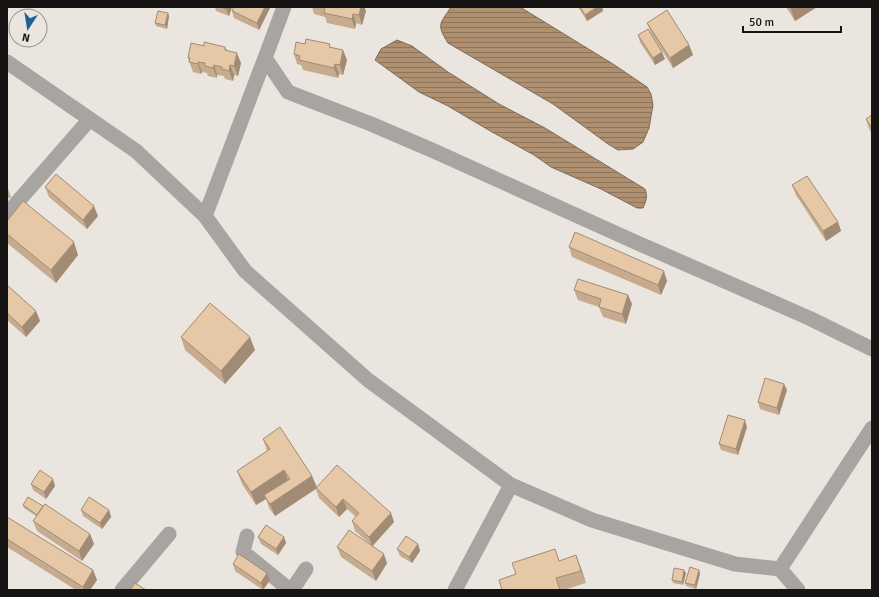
<svg xmlns="http://www.w3.org/2000/svg" width="879" height="597" font-family="Signika,sans-serif">
	<style>
		.water { fill: url(#water-rules); stroke: #816b55 }
		.lines { fill: none; stroke-linecap: round; stroke-linejoin: round }
		.minor { stroke: #a7a4a2; stroke-width: 15 }
		.wall { fill: #c6ab8f }
		.shaded-wall { fill: #a18b74 }
		.building { fill: #e6c7a6; stroke: #a18b74 }
	</style>
	<defs>
		<pattern id="water-rules" width="6" height="5" patternUnits="userSpaceOnUse"><rect width="6" height="5" fill="#ae9071"/><path d="M0 2.5h6" fill="none" stroke="#8d745c"/></pattern>
	</defs>
	<rect width="100%" height="100%" fill="#ebe5df"/>
	<path class="water" d="M451,7H520L613,64L647,87L651,94L653,105L649,128L643,142L633,149L618,150L608,144L553,104L448,43C436,24 440,24 451,7Z
		M397,40L412,46L448,72L499,104L545,128L645,189C648,197 646,201 643,208H637L601,189L551,167L534,155L492,132L448,106L419,92L375,60L381,49Z"/>
	<g class="lines">
		<path class="minor" d="M265,58L284,7
			M7,62L136,151L205,216L245,271L368,380L511,485L592,520L735,564L780,569L872,428
			M7,214L90,119
			M205,216L265,58L288,92L371,124L434,151L633,241L809,318L872,349
			M247,536L243,552L290,590
			M780,569L798,590
			M122,590L169,534
			M292,590L306,569
			M455,590L511,485"/>
	</g>
	<path class="wall" d="M215,7H232L229,16L216,11Z
		M234,7H269L270,8L259,30L234,18L232,11Z
		M312,7H364L366,11L362,25L356,23L355,29L327,23L325,17L314,14Z
		M578,7H602L603,11L587,21Z
		M786,7H817L795,21Z
		M168,13L169,16L167,29L156,26L155,23Z
		M647,23L689,45L693,55L673,68L651,33Z
		M638,35L665,59L655,65L640,42Z
		M305,44L331,47L347,60L343,75L339,74L338,78L303,70L301,65L297,64L294,54Z
		M204,46L225,47L227,50L241,63L238,76L234,75L233,81L225,79L224,76L217,75V78L208,76L207,73L202,72L201,74L193,72L188,58Z
		M872,115V133L869,129L866,119Z
		M792,185L838,222L841,231L826,241L796,195Z
		M7,186L11,197L7,199Z
		M45,187L98,216L87,229L49,197Z
		M7,221L78,255L56,283L7,243Z
		M569,247L667,281L661,295L572,257Z
		M7,285L36,311L40,321L26,337L7,320Z
		M574,290L628,295L632,304L626,324L603,317L599,307L578,300Z
		M181,337L255,350L225,384L185,350Z
		M784,384L787,390L779,415L760,409L758,402Z
		M747,427L738,455L721,450L719,444Z
		M263,439L312,476L317,487L394,522L373,546L387,563L376,581L341,557L337,547L370,544L355,531L352,521L356,517L347,509L339,517L319,498L316,489L275,516L269,508L266,499L256,505L242,484L237,471L267,451Z
		M31,484L55,486L46,499L33,490Z
		M23,505L90,534L94,544L82,561L37,531L33,521L36,516L24,508Z
		M81,510H109L111,517L102,529L83,516Z
		M7,517L93,570L97,580L90,590H76L7,547Z
		M258,537H284L286,543L278,555L261,544Z
		M418,544L420,551L412,563L400,556L397,549Z
		M559,561L581,568L586,583L564,590H502Z
		M233,564L267,573L270,580L263,590L235,571Z
		M699,570L700,574L696,589L686,586L685,583Z
		M686,573L683,585L673,583L672,580Z"/>
	<path class="shaded-wall" d="M227,7H232L229,16L226,9Z
		M265,7H269L270,8L259,30L257,23Z
		M361,7H364L366,11L362,25L359,15Z
		M597,7H602L603,11L587,21L585,15Z
		M790,7H817L795,21Z
		M168,13L169,16L167,29L165,25Z
		M353,14L356,23L355,29L352,19Z
		M689,45L693,55L673,68L670,58Z
		M343,50L347,60L343,75L340,65Z
		M662,52L665,59L655,65L653,58Z
		M237,53L241,63L238,76L234,66Z
		M198,62L202,72L201,74L198,64Z
		M335,64L339,74L338,78L334,68Z
		M214,65L217,75V78L213,68Z
		M230,65L234,75L233,81L229,71Z
		M94,206L98,216L87,229L83,220Z
		M838,222L841,231L826,241L823,231Z
		M74,242L78,255L56,283L51,270Z
		M664,271L667,281L661,295L658,285Z
		M628,295L632,304L626,324L622,314Z
		M36,311L40,321L26,337L22,327Z
		M250,337L255,350L225,384L221,371Z
		M784,384L787,390L779,415L777,408Z
		M745,420L747,427L738,455L736,449Z
		M284,470L289,483L264,495L266,499L256,505L251,492Z
		M312,476L317,488L275,516L270,504Z
		M53,479L55,486L46,499L44,492Z
		M343,499L347,509L339,517L336,507Z
		M109,510L111,517L102,529L100,523Z
		M391,513L394,522L372,546L369,537Z
		M90,534L94,544L82,561L79,551Z
		M284,537L286,543L278,555L276,549Z
		M418,544L420,551L412,563L409,557Z
		M384,554L387,563L376,581L372,571Z
		M576,555L581,568L586,583L581,571Z
		M93,570L97,580L90,590H84L83,587Z
		M684,570L686,573L683,585L682,582Z
		M699,570L700,574L696,589L695,585Z
		M267,573L270,580L263,590L261,583Z"/>
	<path class="building" d="M221,7H227L226,9Z
		M234,7H265L257,23L232,11Z
		M323,7H361L359,15L353,14L352,19L324,13L325,7Z
		M580,7H597L585,15Z
		M667,10L689,45L670,58L647,23Z
		M158,11L168,13L165,25L155,23Z
		M648,29L662,52L653,58L638,35Z
		M306,39L330,44L329,47L343,50L340,65L335,64L334,68L299,60L300,56L294,54L296,42L305,44Z
		M204,42L225,47V50L237,53L234,66L230,65L229,71L222,69V67L214,65L213,68L205,66V63L198,62V64L189,62L190,58H188L191,43L204,46Z
		M872,115V128L866,119Z
		M56,174L94,206L83,220L45,187Z
		M807,176L838,222L823,231L792,185Z
		M23,201L74,242L51,270L7,234V221Z
		M575,232L664,271L658,285L569,247Z
		M578,279L628,295L622,314L599,307L601,299L574,290Z
		M7,285L36,311L22,327L7,313Z
		M210,303L250,337L221,371L181,337Z
		M765,378L784,384L777,408L758,402Z
		M728,415L745,420L736,449L719,444Z
		M280,427L312,476L270,504L264,495L290,479L284,470L251,492L237,471L270,449L263,439Z
		M337,465L391,513L369,537L352,521L359,513L343,499L336,507L316,488Z
		M40,470L53,479L44,492L31,484Z
		M28,497L43,506L37,515L23,505Z
		M89,497L109,510L100,523L81,510Z
		M45,504L90,534L79,551L33,521Z
		M7,517L93,570L83,587L7,539Z
		M266,525L284,537L276,549L258,537Z
		M349,530L384,554L372,571L337,547Z
		M406,536L418,544L409,557L397,549Z
		M555,549L559,561L576,555L581,571L556,578L560,590H502L499,580L516,574L512,563Z
		M239,554L267,573L261,583L233,564Z
		M690,567L699,570L695,585L685,583Z
		M674,568L684,570L682,582L672,580Z
		M135,583L146,590H130Z"/>
	<rect width="879" height="597" fill="none" stroke="#171513" stroke-width="16"/>
	<g transform="translate(28 28) rotate(192)"><circle r="19" fill="#ebe5df" stroke="#96928d"/>
	<path d="M0-3L7 15L0 10L-7 15Z" fill="#1f6196"/>
	<text y="-6" font-size="11" font-weight="bold" text-anchor="middle" fill="#171513">N</text>
	</g>
	<path d="M743 26v6h98v-6" fill="none" stroke="#171513" stroke-width="2"/>
	<text x="749" y="26" font-size="12" fill="#171513" stroke="#ebe5df" stroke-width="3" paint-order="stroke">50 m</text>
</svg>
